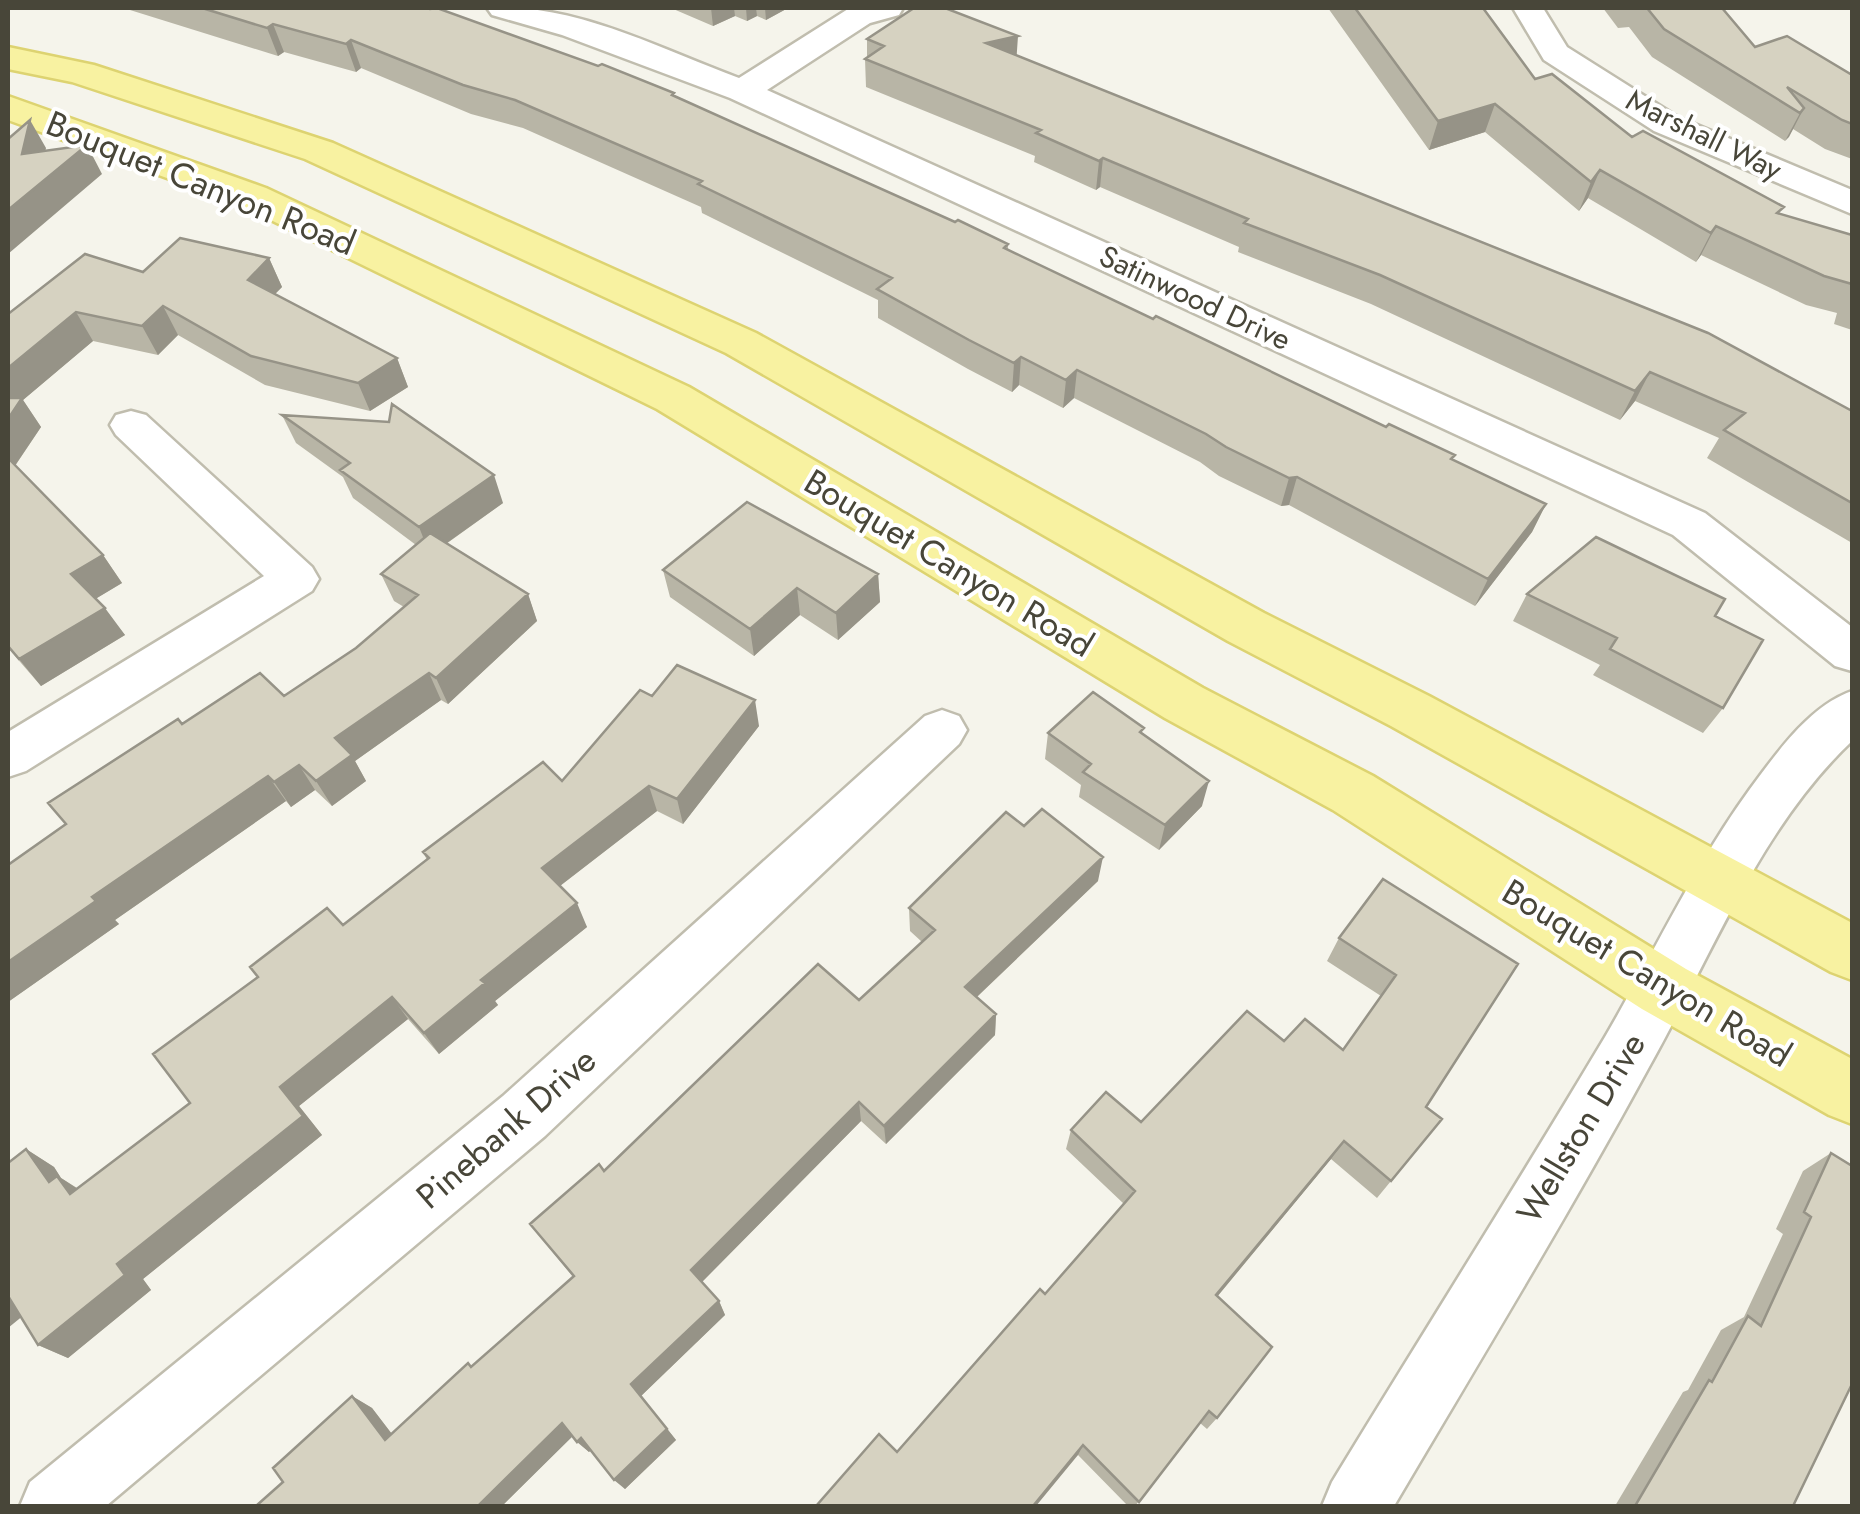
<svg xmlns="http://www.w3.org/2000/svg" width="1860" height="1514" font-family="Jost,sans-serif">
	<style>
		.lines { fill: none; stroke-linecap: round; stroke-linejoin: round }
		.street-casing { stroke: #c0bdae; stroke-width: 5 }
		.primary-casing { stroke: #ddd371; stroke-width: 5 }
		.street { fill: #fff; fill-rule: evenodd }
		.primary { fill: #f8f2a1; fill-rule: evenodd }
		.wall { fill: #b8b5a6 }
		.shaded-wall { fill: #969387 }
		.building { fill: #d6d2c1; stroke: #969387; stroke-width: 2.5 }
		.labels { text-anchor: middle; stroke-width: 8; stroke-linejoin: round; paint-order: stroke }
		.far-street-label { font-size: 30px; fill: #484639; stroke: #fff }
		.street-label { font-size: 35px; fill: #484639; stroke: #fff }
	</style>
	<rect width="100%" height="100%" fill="#f5f4eb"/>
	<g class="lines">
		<g class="street-casing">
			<path id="street" d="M487,8C573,2 660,49 739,78L848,9L903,8L899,15L870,23L767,90L1705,513L1852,627V671L1835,666L1673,535L730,98L562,35L492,15Z
				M1513,8H1543L1567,47L1678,117L1852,190V214L1654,131L1544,60Z
				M131,411L146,415L312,567L319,579L312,591L26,771L8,777V732L264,576L116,435L110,425L116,415Z
				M1852,691V741C1759,829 1711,957 1649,1067C1568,1216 1480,1360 1394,1506H1322L1332,1482C1423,1333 1516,1186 1605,1037C1653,955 1694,866 1750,789C1776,754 1809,706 1852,691Z
				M942,710L959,716L967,730L959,744L545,1136L106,1506H20L30,1482L503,1096L925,716Z"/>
		</g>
		<g class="primary-casing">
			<path id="primary" d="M8,47L94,65L333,143L756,333L1264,613L1429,696L1852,923V980L1831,972L1391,726L1228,641L726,353L305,159L72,82L8,69Z
				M8,96L266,188L689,387L1203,688L1373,776L1686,969L1852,1059V1124L1829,1115L1642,1009L1333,810L1165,718L657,409L238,204L8,120Z"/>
		</g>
		<use href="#street" class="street"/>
		<use href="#primary" class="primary"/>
	</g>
	<path class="wall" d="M129,8H425L675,96L955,222L1008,244V250L1546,504L1532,532L1475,606L1289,505L1281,506L1219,476L1200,462L1074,398L1063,408L1019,385L1012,392L968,369L878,318V300L702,213L701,207L523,128L471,114L361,68L356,72L284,52L278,56L130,10Z
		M671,8H788L766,20L757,16L747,21L735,16L713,26Z
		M1328,8H1483L1535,79L1632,137L1780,214L1852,235V330L1834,324L1837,313L1806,305L1701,255L1696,262L1588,198L1579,211L1485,132L1429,150Z
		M1603,8H1722L1755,47L1852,75V159L1825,149L1793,129L1785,141L1652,57L1629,27L1618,28Z
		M867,39L1017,55L1852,411V543L1707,458L1719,438L1635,401L1620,420L1371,304L1238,252L1239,247L1100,187L1096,190L1034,162L1035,156L866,87L865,59L867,57Z
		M269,258L282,287L275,294L397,358L408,387L370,411L265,385L178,335L158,355L93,341L23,400L41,427L15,466L103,555L122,583L95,599L125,635L41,686L8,648V314L143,272Z
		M282,415L503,503L446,544L528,594L537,621L448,704L441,700L355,761L366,781L332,806L315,790L291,807L286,801L115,920L119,924L8,1002V865L66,824L182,724L284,696L356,648L404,607L394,601L381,574L416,545L353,498L343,477L296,443Z
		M663,570L878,574L880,602L838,640L800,615L754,656L670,597Z
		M1527,594L1715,616L1723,708L1703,733L1593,675L1600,665L1513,621Z
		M652,696L759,726L683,824L657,811L560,886L587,927L495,1001L498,1005L439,1054L408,1019L299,1106L322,1135L143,1279L151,1290L68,1358L38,1345L26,1149L54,1167L61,1178L77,1188L190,1103L343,925L427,860L423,852L562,781Z
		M1048,733H1143L1202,806L1159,850L1079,797L1081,785L1045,759Z
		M1383,879L1426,1107L1442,1119L1377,1198L1331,1159L1217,1297V1418L1207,1429L1200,1423L1135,1506H1128L1078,1455L817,1506L897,1452L1045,1294L1124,1204L1066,1149L1071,1130L1141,1122L1284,1041L1343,1050L1381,996L1327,961L1339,938Z
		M1098,881L977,997L996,1014L995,1035L886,1144L861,1121L702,1282L719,1301L725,1315L641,1396L676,1440L625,1489L591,1450L589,1452L572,1436L502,1506H256L283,1482L352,1396L372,1408L392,1434L468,1363L472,1367L573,1277L530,1224L604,1171L859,1000L922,942L910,931L909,908Z
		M1831,1153L1793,1506H1615L1683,1392L1688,1390L1721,1330L1744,1317L1783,1234L1776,1229L1803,1171Z"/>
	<path class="shaded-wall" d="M711,8H734L735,16L713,26Z
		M746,8H756L757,16L747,21Z
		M765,8H788L766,20Z
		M273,24L284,52L278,56L267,28Z
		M1018,36L1016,65L986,43Z
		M351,40L361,68L356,72L346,44Z
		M1495,104L1485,132L1429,150L1438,121Z
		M1804,108L1789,137L1785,141L1800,113Z
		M30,120L46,148L38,183L22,154Z
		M87,145L102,174L8,254V210Z
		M1103,158L1100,187L1096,190L1099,161Z
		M1600,170L1588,198L1579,211L1591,182Z
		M1716,226L1701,255L1696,262L1711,233Z
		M269,258L282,287L261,308L248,280Z
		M163,306L178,335L158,355L142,326Z
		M76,312L93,341L23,400L41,427L12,470L8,464V368Z
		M1021,357L1019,385L1012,392L1014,363Z
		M397,358L408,387L370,411L358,383Z
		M1077,370L1074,398L1063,408L1066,380Z
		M1650,372L1635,401L1620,420L1635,391Z
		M494,475L503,503L430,555L419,527Z
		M1297,477L1289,505L1281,506L1289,478Z
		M1546,504L1532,532L1475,606L1488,579Z
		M103,555L122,583L92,601L71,574Z
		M878,574L880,602L838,640L836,613Z
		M797,588L800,615L754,656L750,629Z
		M528,594L537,621L448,704L436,678Z
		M105,608L125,635L41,686L19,659Z
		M429,673L441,700L355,761L366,781L332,806L316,781L335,738Z
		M755,700L759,726L683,824L677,799Z
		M299,765L315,790L291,807L274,782Z
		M268,776L286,801L115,920L119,924L8,1002V962L92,897Z
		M1209,781L1202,806L1159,850L1165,825Z
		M649,786L657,811L552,892L542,868Z
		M1103,857L1098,881L964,1009L965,987Z
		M577,903L587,927L495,1001L498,1005L439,1054L424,1033L481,980Z
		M392,997L408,1019L299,1106L322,1135L143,1279L151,1290L68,1358L38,1345L117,1264L280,1087Z
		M996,1014L995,1035L886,1144L884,1126Z
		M859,1102L861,1121L699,1285L691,1270Z
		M1344,1141L1331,1159L1206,1310L1216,1295Z
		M26,1149L54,1167L61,1178L84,1193L96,1211L49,1182Z
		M8,1293L35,1306L8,1328Z
		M719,1301L725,1315L641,1396L676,1440L625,1489L614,1480L631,1384Z
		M352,1396L372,1408L404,1450L385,1440Z
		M562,1423L575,1434L502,1506H478Z
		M581,1438L593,1448L589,1452L577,1442Z
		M1083,1445L1078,1455L1036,1506H1033Z"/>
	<path class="building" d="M202,8H425L430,9L437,8L598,66L602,64L674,93L672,95L955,222L958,220L1008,244L1004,248L1153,319L1156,316L1386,427L1389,424L1455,455L1451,459L1546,504L1488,579L1297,477L1289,478L1226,447L1206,434L1077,370L1066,380L1021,357L1014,363L969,340L877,289L892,278L698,184L702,181L515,100L463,85L351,40L346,44L273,24L267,28Z
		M914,8H945L1018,36L986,43L1708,333L1852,411V503L1724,430L1745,413L1650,372L1635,391L1380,275L1244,223L1248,219L1103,158L1099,161L1036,133L1041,130L865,59L884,46L867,39Z
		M1355,8H1483L1535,79L1552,74L1632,137L1643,131L1784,207L1777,213L1852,235V284L1824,276L1716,226L1711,233L1600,170L1591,182L1495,104L1438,121Z
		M1647,8H1722L1755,47L1787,36L1852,75V124L1842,120L1787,87L1804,108L1800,113L1664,29Z
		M30,120L22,154L87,145L8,210V139Z
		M180,238L269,258L248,280L397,358L358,383L251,356L163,306L142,326L76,312L8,368V314L85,254L143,272Z
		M8,398H22L8,419Z
		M392,404L494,475L419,527L340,470L350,463L282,415L389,422Z
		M8,458L103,555L71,574L105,608L19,659L8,646Z
		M747,502L878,574L836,613L797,588L750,629L663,570Z
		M430,533L528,594L436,678L429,673L335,738L352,755L316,781L299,765L274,782L268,776L92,897L96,901L8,962V865L66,824L48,803L178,719L182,724L260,673L284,696L356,648L418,595L381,574Z
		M1596,537L1725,599L1715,616L1763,640L1723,708L1610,649L1617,638L1527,594Z
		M677,665L755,700L677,799L649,786L542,868L577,903L481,980L485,983L424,1033L392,997L280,1087L303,1116L117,1264L125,1275L38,1345L8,1296V1163L26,1149L49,1182L57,1176L70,1194L190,1103L153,1054L258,977L250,967L327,908L343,925L429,858L423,852L543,762L562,781L640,690L652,696Z
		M1093,692L1144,728L1140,732L1209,781L1165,825L1083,772L1091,764L1048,733Z
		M1042,809L1103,857L965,987L996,1014L884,1126L859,1102L691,1270L719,1301L631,1384L667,1429L614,1480L581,1438L577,1442L562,1423L478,1506H256L283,1482L273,1468L352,1396L385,1440L468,1363L471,1367L574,1276L530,1224L599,1164L604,1171L818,964L859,1000L935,930L909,908L1006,812L1024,826Z
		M1383,879L1518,964L1426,1107L1442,1119L1391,1181L1344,1141L1216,1295L1272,1347L1217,1418L1209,1411L1139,1502L1083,1445L1033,1506H818L817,1505L879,1434L897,1452L1040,1289L1045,1294L1135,1191L1071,1130L1106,1092L1141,1122L1247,1011L1284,1041L1305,1019L1343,1050L1396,975L1339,938Z
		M1831,1153L1852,1166V1384L1793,1506H1635L1709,1380L1712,1382L1748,1316L1761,1326L1811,1217L1804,1212Z"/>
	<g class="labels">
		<g class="far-street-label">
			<text transform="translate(1704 135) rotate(26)" y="10">Marshall Way</text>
			<text transform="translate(1195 298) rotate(25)" y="10">Satinwood Drive</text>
		</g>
		<g class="street-label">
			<text transform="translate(201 183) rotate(22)" y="12">Bouquet Canyon Road</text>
			<text transform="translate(949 563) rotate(31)" y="12">Bouquet Canyon Road</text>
			<text transform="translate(1647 973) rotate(31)" y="12">Bouquet Canyon Road</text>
			<text transform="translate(506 1128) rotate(-41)" y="12">Pinebank Drive</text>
			<text transform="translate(1581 1128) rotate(-59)" y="12">Wellston Drive</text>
		</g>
	</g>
	<rect width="1860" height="1514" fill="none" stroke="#484639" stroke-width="20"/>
</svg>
